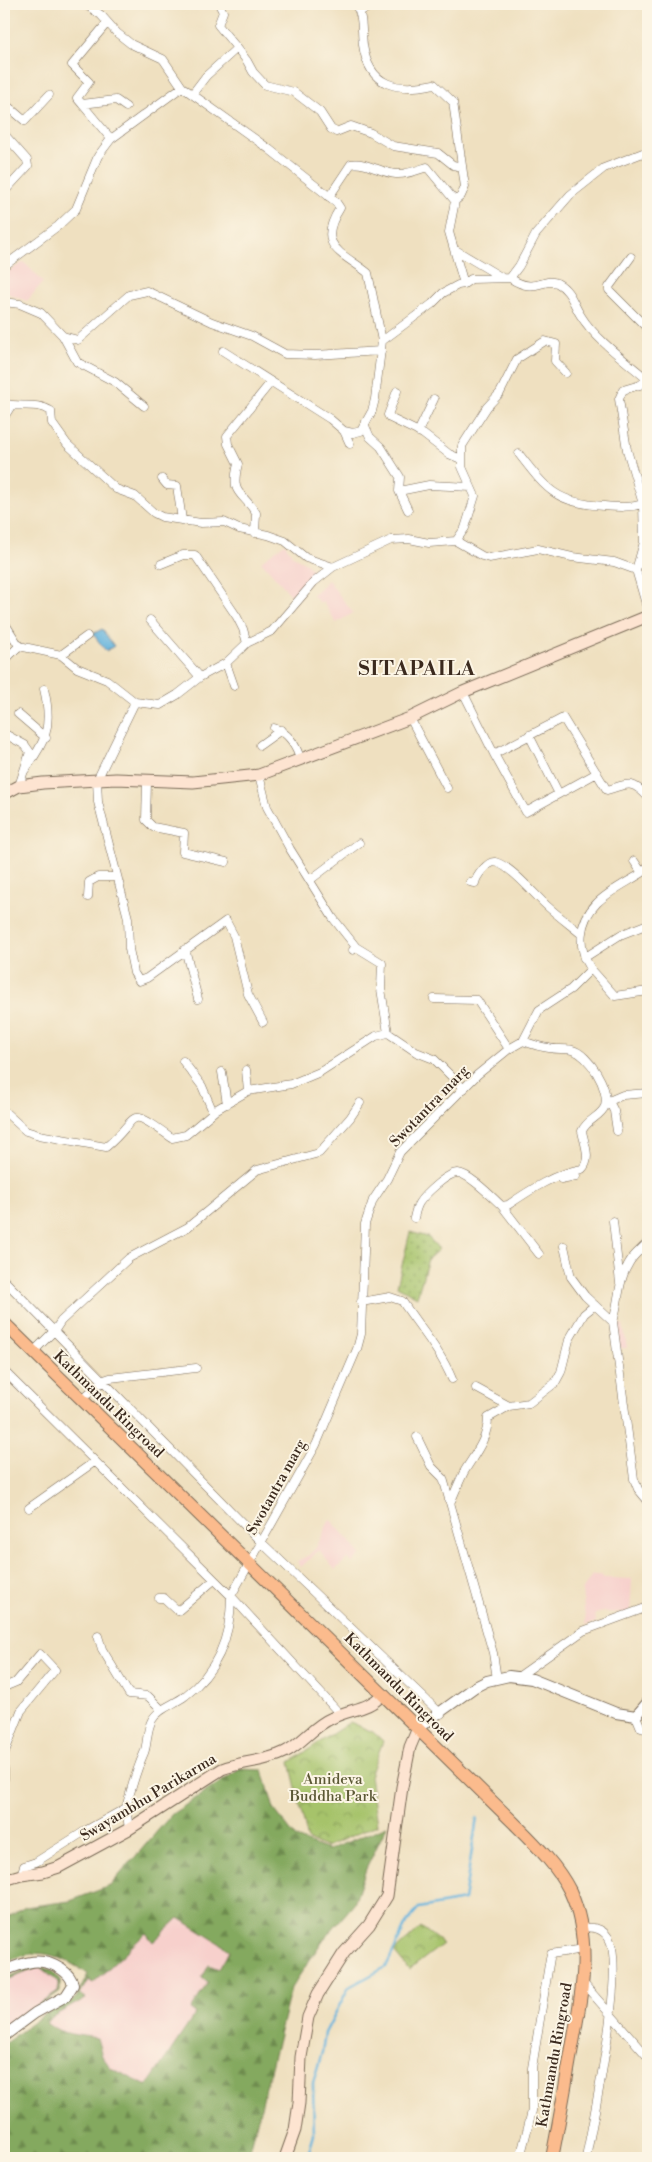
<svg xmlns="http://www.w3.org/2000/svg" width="652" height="2162" font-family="'Libre Bodoni',serif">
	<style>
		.built { fill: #f7d0cc }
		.grass { fill: url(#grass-dots); stroke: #707644 }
		.forest { fill: url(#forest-firs); stroke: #606a3e; fill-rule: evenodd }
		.park { fill: url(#park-crowns); stroke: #707644 }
		.water { fill: #62b2dd; stroke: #4e6e7e }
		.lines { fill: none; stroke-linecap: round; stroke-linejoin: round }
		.stream { stroke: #62b2dd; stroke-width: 2.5 }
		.minor-casing { stroke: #7a6a57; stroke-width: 9 }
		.tertiary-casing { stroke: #7a6a57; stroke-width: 12 }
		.secondary-casing { stroke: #7a6a57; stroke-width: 13 }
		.trunk-casing { stroke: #7a6a57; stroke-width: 14 }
		.minor { stroke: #fff; stroke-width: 8 }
		.tertiary { stroke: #fff; stroke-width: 10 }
		.secondary { stroke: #fde4d1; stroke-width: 11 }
		.trunk { stroke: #fbbb8d; stroke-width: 12 }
		.labels { text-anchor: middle; stroke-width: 4; stroke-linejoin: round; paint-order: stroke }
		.street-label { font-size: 15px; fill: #3b2a1e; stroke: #fcf5e5 }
		.park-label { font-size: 15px; fill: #5b5835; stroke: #fcf5e5 }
		.district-label { font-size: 20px; font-weight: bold; letter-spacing: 1px; fill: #3b2a1e; stroke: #fcf5e5 }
	</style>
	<defs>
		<pattern id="grass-dots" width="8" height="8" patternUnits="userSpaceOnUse" patternTransform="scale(1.25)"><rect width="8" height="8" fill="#a6c36b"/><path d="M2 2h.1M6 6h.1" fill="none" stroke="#889f57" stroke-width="1.8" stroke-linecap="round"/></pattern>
		<pattern id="forest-firs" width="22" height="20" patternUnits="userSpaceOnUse" patternTransform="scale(1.25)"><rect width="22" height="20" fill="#84a95f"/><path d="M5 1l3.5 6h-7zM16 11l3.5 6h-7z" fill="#6d8a4e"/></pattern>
		<pattern id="park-crowns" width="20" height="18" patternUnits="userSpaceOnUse" patternTransform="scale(1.25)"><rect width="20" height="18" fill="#a6c36b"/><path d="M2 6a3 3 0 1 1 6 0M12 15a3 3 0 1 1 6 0" fill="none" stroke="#889f57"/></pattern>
	</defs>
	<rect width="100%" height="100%" fill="#fcf5e5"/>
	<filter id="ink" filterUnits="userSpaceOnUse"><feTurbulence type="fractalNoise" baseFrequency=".02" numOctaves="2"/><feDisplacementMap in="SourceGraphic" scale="10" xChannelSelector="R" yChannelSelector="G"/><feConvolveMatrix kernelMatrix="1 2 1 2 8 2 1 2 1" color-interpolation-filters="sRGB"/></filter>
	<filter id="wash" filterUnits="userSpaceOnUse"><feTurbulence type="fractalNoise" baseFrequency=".0096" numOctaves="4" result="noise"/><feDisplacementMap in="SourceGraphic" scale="20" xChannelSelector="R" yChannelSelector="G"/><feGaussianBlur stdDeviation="1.12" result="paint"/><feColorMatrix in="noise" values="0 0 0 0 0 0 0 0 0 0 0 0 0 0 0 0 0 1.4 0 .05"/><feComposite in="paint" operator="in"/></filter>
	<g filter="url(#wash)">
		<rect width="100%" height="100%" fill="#efe0c0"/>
		<path class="built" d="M24,262L43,282L27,301L11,295L4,290V274Z
			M285,544L293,556L306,563L316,574L291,595L261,561Z
			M328,580L353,613L336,623L323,602H319L312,595Z
			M616,1324L623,1325L627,1348H620Z
			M330,1519L361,1554L352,1563L348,1558L335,1570L319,1550L301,1567L297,1561L308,1556L316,1548Z
			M592,1575H601L604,1578L632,1579L630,1613L603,1612L595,1614L596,1622L586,1625L582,1591Z
			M180,1918L230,1950L219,1970L209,1965L208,1982L191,2009L196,2013L147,2086L111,2068L102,2056L101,2047L75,2034L55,2030L47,2023L52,2017L85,1998L80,1994L88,1980L105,1970L147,1933L153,1941Z
			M40,1967L58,1981V1992L4,2029V1981Z"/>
		<path class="grass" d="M410,1232L428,1237L439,1249L428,1259L417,1297L397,1286Z"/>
		<path class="forest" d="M240,1769L263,1770L274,1809L296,1838L328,1850L387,1826L366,1869L354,1904L323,1940L291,1988L248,2158H4V2044L43,2015L76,1998L88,1974C58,1954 38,1945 4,1964V1920L25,1907L70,1901L110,1886L172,1814ZM179,1918L230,1950L219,1969L209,1965L202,1978L208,1982L191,2010L196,2013L147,2086L111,2068L102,2056L97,2038C79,2035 61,2035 47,2023L52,2017L86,1998L80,1994L88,1980L93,1983L146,1933L153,1942Z
			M38,1965L52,1971L60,1980V1992L4,2033V2029L58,1992V1982L40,1967L4,1981V1979Z"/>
		<path class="park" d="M350,1722L373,1732L383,1741L370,1776L377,1825L326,1847L308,1840L290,1762Z
			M421,1927L443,1944L409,1970L394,1952Z"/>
		<path class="water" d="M102,629L114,646L106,651L93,634Z"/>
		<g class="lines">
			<path class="stream" d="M307,2158L314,2135L313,2083L322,2052L325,2033L349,1987L386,1967L406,1924L419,1908L464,1900L477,1818"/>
		</g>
	</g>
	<g filter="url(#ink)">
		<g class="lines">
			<g class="minor-casing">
				<path id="minor" d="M85,4L101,15L117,33L131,44L163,59L182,87L269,149L336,202L340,208C315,247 342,252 368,273L382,341L375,399L372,411L361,431L353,433L344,431
					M361,11L375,4
					M107,23L72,65L89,82L77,98L82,104L116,100L126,107
					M237,48L247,61L253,72L265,85L294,92L320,112L331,129L336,132L351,126L371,133L393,146L438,153L453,165L462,167
					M193,93L206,76L237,48L218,25L223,12L219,4
					M4,103L25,121L49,95
					M82,104L111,139
					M4,134L27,160L28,166L4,192
					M329,197L351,164C366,161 381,173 396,174C405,175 418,170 427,167L455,201L461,196L465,187L453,102L434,84C397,92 369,87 363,45C361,30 364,16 355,4
					M455,201L449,232L464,284
					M454,249L501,277
					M631,257L609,287V290L648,329
					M4,266L58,226L76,209L98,156L111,139L182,87
					M510,278C535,295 544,277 557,283C571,290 573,304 581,316C595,339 627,362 648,380
					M4,302L20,304L41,313L63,336L78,340L129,295L147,291L212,322L252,336L285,354L315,355L381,351
					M63,336L77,362L115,382L144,406
					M382,341L432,304L443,293L458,285L464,284L471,279L510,278L519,266L536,234L570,195L604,168L648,151
					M223,351L330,419L344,431L350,444
					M648,380L640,385L623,390L619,399L627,450L643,504L644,542L636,570L648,611
					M397,391L388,415L390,418L423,434L449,454L461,459
					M4,403C19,409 35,401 51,411L52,423L67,444L116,489L135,496L154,513L162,517L201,523L224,522L239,529L268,535L285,541L306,558L333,567
					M4,417L11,406
					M365,426L370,437L381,447L400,477L399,491L408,510L399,491L429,485L471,487
					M418,432L434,399
					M519,454C547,490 556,503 604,506C617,507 630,508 643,504
					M162,479L167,485L177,486L182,520
					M255,533L256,513C242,491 230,496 238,464L228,444L227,436L271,382
					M456,541L482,556L489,558L538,549L572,557L614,562L636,570
					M161,564L183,555H195L237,617L243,629L247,643
					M150,620L200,677
					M4,622L19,646L61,655L77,668L107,680L135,702L160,705L177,695L200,677L226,663L247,643L272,631L314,582L333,567L391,540L409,539L429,543L456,541L465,528L475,496L462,467V446L487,407L500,393L517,359L545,341L556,344L555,361L566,373
					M61,655L87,636
					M4,661L19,646
					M226,663L234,686
					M463,692L494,754
					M135,702L97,780L98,802L128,918L129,949L134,973L139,981L147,978L226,921L234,936L248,994L263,1022
					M18,714L46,738
					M410,718L447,788
					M274,728C288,732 297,746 300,759
					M5,734L25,745L30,752L19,786
					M529,735L559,794
					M260,745L281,730
					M24,771C46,742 53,726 44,689
					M597,773L526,812L494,754L563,718L607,790C628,784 631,779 648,797
					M259,775L267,807L290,849L333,918L356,947L353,950
					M147,782L146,820L153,827L184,833L183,852L226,862
					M634,861L642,873
					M310,880L359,843
					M470,882L475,883C476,877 487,861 495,862C511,866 534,894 546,905C557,915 569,924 580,933
					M88,897L89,882L98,877H117
					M356,947L382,963L381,989L388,1033
					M185,949L198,999
					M584,958L620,935L648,924
					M591,969L615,996L648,991
					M434,999L477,1000L509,1049
					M183,1061L202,1086L213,1112
					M246,1070L248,1091
					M222,1072L227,1104
					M606,1100L609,1101L614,1111L617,1131
					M609,1101L623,1095L648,1093
					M4,1111L26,1131L39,1135L106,1147C142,1117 124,1104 172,1138L186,1135L217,1109L248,1091L291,1084L320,1072L376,1036L388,1033L416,1052L434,1059L464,1089
					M561,1179L576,1176
					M502,1206L539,1254
					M414,1218C415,1214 416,1208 419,1203C424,1195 448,1172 458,1173C470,1174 493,1198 502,1206L508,1205C530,1190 556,1173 582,1169C592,1159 584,1143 582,1131C587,1119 601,1117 605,1106C610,1089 589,1054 572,1050C564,1048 556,1050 549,1048C540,1047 531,1044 523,1041
					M613,1221L620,1283
					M648,1242C642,1249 633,1255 629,1263C618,1280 619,1302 613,1322L634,1479L638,1489L648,1501
					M564,1246L571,1277L585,1296L613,1322
					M4,1280L261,1542L441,1714
					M361,1302L390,1297L402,1301C419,1327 440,1350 452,1379
					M33,1352L55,1330L61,1321L129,1258L188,1227L257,1170L319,1153L350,1118L360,1103
					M4,1371L231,1596L340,1714
					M476,1388L509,1406
					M81,1400L104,1380L110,1378L196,1368
					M417,1437L431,1466L443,1478L493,1653L497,1679
					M451,1501C455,1492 459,1482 464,1472C474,1455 488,1439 488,1418L509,1406L529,1403L555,1383L561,1372L569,1340L584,1314L595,1305
					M29,1508L94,1462
					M159,1598H164L178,1611L214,1580
					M98,1636L102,1649L129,1694L148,1696L162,1710
					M518,1677L583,1631L648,1607
					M4,1687L16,1682L40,1654L55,1670L21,1711L4,1754
					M636,1716L641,1728L648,1730
					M4,1769V1779
					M126,1808L129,1829
					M21,1875L24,1866L36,1862L85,1831L126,1808C131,1789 136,1771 144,1753C148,1743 146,1731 152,1720C159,1708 175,1704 185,1696C218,1671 231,1636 231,1596L316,1445L357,1349L361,1334L365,1224L373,1200L387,1179L400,1152L477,1075L509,1049L523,1041L539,1010L571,989L591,969C577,947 578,922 597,903C609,891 628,882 642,873L648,866
					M581,1928C592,1927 601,1927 608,1937C627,1963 593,2120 586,2158
					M583,1983L648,2057
					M520,2158L532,2111V2068L550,1958L551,1954L583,1949"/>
			</g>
			<g class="tertiary-casing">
				<path id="tertiary" d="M418,1728L475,1687L487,1681L509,1676L532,1679L616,1713L636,1716L648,1702
					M4,1971C25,1962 41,1956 61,1969C67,1973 72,1978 73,1985L66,1996L35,2013L4,2036"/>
			</g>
			<g class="secondary-casing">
				<path id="secondary" d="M4,794L19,786L43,783L116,779L193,782L259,775L410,718L463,692L648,616
					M4,1880L21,1875L43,1872L59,1867L129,1829L222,1769C242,1761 266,1762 285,1752C303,1743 313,1726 332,1718C351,1708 367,1711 383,1694
					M285,2158L295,2130L299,2103L301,2057L308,2017L318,1994L344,1953L369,1925L387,1896L402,1787L410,1747L418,1728"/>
			</g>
			<g class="trunk-casing">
				<path id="trunk" d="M4,1323L514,1823C534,1843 557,1865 570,1891C594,1943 581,1999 571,2053C565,2088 559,2123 552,2158"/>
			</g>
			<use href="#minor" class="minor"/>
			<use href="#tertiary" class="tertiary"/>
			<use href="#secondary" class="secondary"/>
			<use href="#trunk" class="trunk"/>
		</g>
	</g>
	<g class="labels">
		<g class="street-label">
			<text transform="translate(429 1106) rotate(-46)" y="5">Swotantra marg</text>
			<text transform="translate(109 1404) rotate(44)" y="5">Kathmandu Ringroad</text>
			<text transform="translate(276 1487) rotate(-61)" y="5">Swotantra marg</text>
			<text transform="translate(399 1687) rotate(45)" y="5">Kathmandu Ringroad</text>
			<text transform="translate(148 1797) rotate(-31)" y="5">Swayambhu Parikarma</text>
			<text transform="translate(554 2055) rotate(-80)" y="5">Kathmandu Ringroad</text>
		</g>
		<g class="park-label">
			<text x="333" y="1784">Amideva<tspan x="333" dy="17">Buddha Park</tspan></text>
		</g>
		<g class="district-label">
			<text x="417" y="675">SITAPAILA</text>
		</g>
	</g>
	<rect width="652" height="2162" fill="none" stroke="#fcf5e5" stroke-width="20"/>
</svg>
